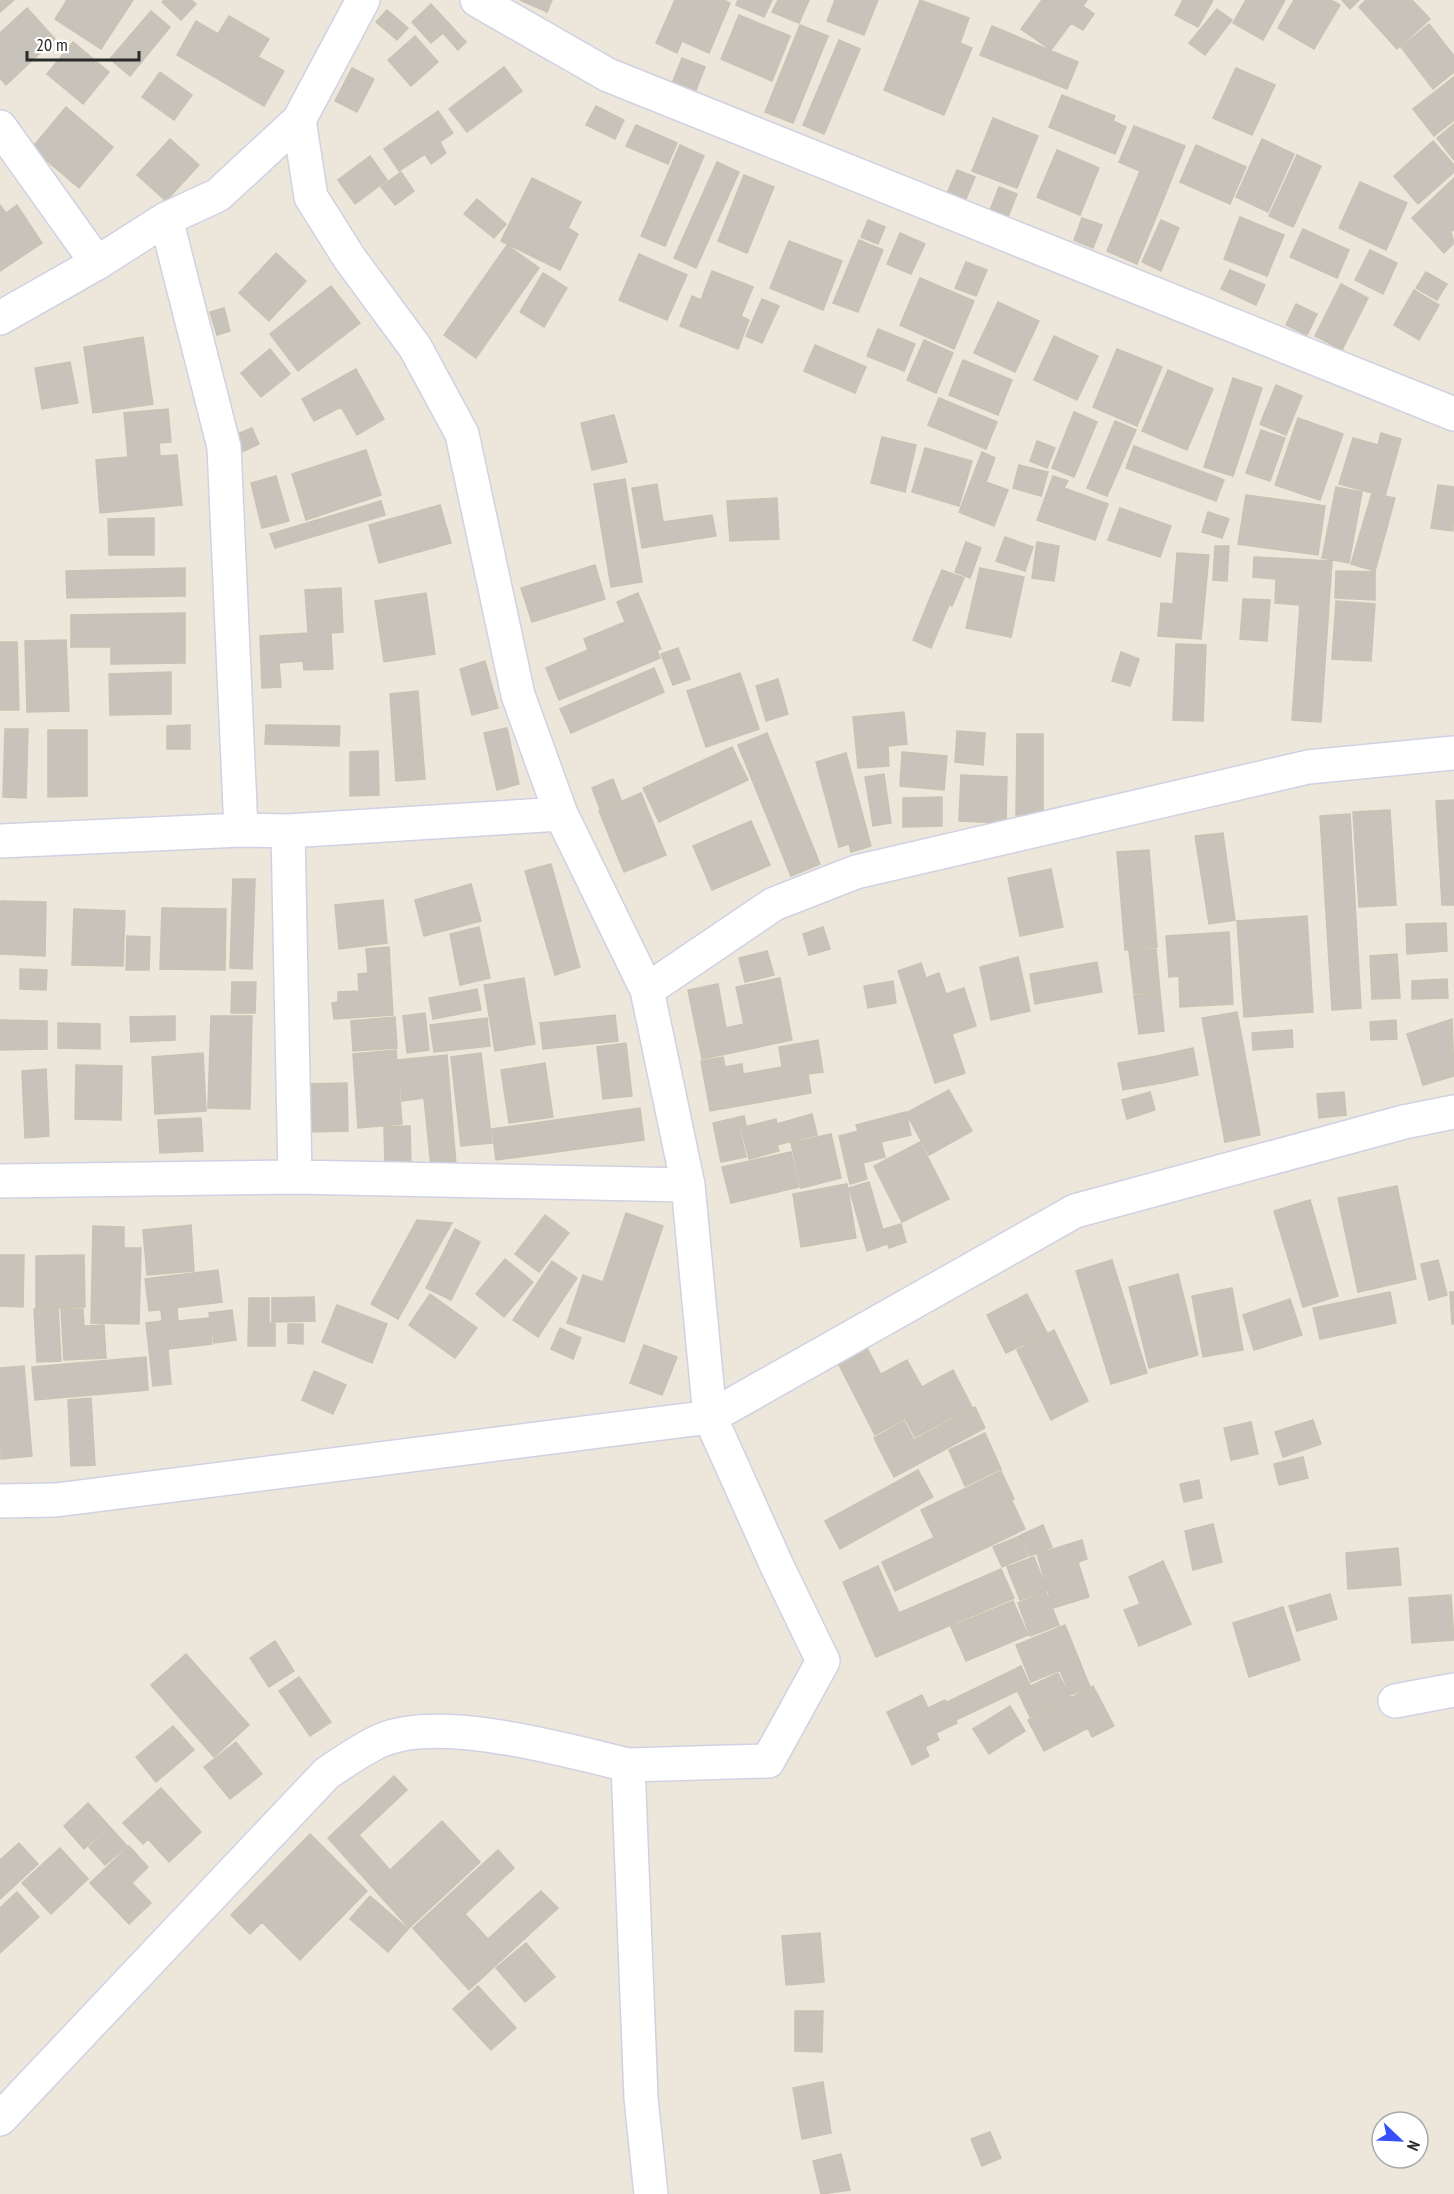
<svg xmlns="http://www.w3.org/2000/svg" width="1454" height="2194" font-family="'PT Sans Narrow',sans-serif">
	<style>
		.building { fill: #c8c3ba; stroke: #c9c2b4; stroke-width: 1.5 }
		.lines { fill: none; stroke-linecap: round; stroke-linejoin: round }
		.minor-casing { stroke: #d0d2e4; stroke-width: 36 }
		.minor { stroke: #fff; stroke-width: 33 }
	</style>
	<rect width="100%" height="100%" fill="#ede6da"/>
	<path class="building" d="M0,0H14L0,12Z
		M67,0H133L101,49L55,19Z
		M164,0H191L196,4L181,20L162,2Z
		M520,0H552L547,12Z
		M675,0H724L730,3L709,53L682,41L677,53L656,43Z
		M738,0H772L764,17L736,5Z
		M778,0H809L799,23L772,12Z
		M835,0H878L864,35L827,21Z
		M920,0L969,18L960,43L911,23Z
		M1042,0H1087L1083,6L1094,14L1083,30L1071,23L1051,50L1021,29Z
		M1183,0H1213L1198,27L1175,15Z
		M1246,0H1285L1263,40L1233,23Z
		M1294,0H1331L1340,5L1314,49L1278,28Z
		M1342,0H1359L1350,9Z
		M1366,0H1412L1430,19L1397,49L1359,7Z
		M431,4L466,42L458,50L443,33L431,43L412,22Z
		M27,8L55,39L6,85L0,78V33Z
		M1217,9L1232,20L1205,55L1189,43Z
		M387,10L408,28L397,40L376,22Z
		M151,11L170,27L130,76L110,59Z
		M739,15L790,36L772,81L721,59Z
		M229,16L269,39L258,57L284,71L264,106L177,55L196,21L218,34Z
		M911,23L972,48L944,115L884,90Z
		M1429,24L1454,56V72L1433,89L1401,47Z
		M800,25L828,36L793,123L765,112Z
		M992,26L1078,62L1067,89L980,55Z
		M415,36L438,62L411,86L388,60Z
		M839,40L860,49L824,134L803,125Z
		M73,42L109,72L83,104L47,74Z
		M682,58L705,67L696,90L673,81Z
		M504,67L522,91L467,132L449,109Z
		M352,68L374,79L357,112L335,101Z
		M1236,68L1275,85L1252,135L1213,118Z
		M160,72L192,95L174,120L142,97Z
		M1454,77V120L1434,136L1413,109Z
		M1062,95L1115,116L1113,121L1126,127L1115,154L1049,127Z
		M596,106L624,120L615,139L586,125Z
		M66,107L113,147L79,188L32,148Z
		M438,111L453,133L440,142L446,153L431,164L425,154L399,171L384,149Z
		M993,118L1038,136L1017,188L972,171Z
		M1454,124V160L1437,138Z
		M636,125L677,143L668,164L626,146Z
		M1134,126L1185,146L1137,264L1107,251L1140,171L1119,162Z
		M170,139L199,165L166,201L137,175Z
		M1262,139L1294,154L1268,212L1236,197Z
		M1433,141L1454,165V172L1418,204L1394,176Z
		M680,145L704,156L665,246L641,236Z
		M1196,145L1246,167L1230,204L1180,182Z
		M1057,150L1099,168L1080,215L1037,197Z
		M1297,155L1321,166L1293,227L1269,216Z
		M370,156L387,180L355,204L338,180Z
		M717,162L739,172L696,268L674,258Z
		M957,170L975,177L966,199L948,191Z
		M401,172L414,191L395,205L381,187Z
		M744,175L774,187L747,253L718,241Z
		M532,178L581,202L568,228L578,234L560,270L501,241Z
		M1454,178V229L1451,232L1454,243L1444,253L1412,218Z
		M1360,182L1407,203L1386,250L1339,228Z
		M999,187L1017,194L1008,217L990,210Z
		M477,199L506,224L494,238L464,214Z
		M0,205L6,213L17,205L42,243L0,271Z
		M1240,217L1284,235L1267,276L1224,259Z
		M1082,218L1102,225L1093,248L1074,240Z
		M868,220L885,227L878,244L861,237Z
		M1161,220L1179,228L1161,271L1142,262Z
		M1303,229L1349,250L1337,278L1290,257Z
		M900,233L925,244L911,274L887,264Z
		M859,240L883,250L858,312L833,303Z
		M789,241L842,261L823,310L770,288Z
		M507,245L539,268L476,358L444,335Z
		M1370,250L1397,263L1383,294L1355,280Z
		M276,253L306,281L269,321L239,293Z
		M639,254L687,275L667,320L619,300Z
		M966,262L987,270L976,296L955,288Z
		M1230,270L1265,285L1256,305L1221,289Z
		M712,271L753,287L741,316L749,320L738,349L680,326L692,296L701,300Z
		M1426,272L1447,284L1437,300L1416,288Z
		M543,273L567,288L544,327L520,312Z
		M920,278L974,301L954,349L900,325Z
		M1341,284L1368,298L1342,350L1315,336Z
		M331,286L360,323L298,371L270,334Z
		M1414,290L1439,305L1419,340L1394,325Z
		M762,299L779,306L762,343L746,336Z
		M998,302L1039,321L1015,372L974,353Z
		M1296,304L1317,314L1307,335L1286,325Z
		M224,308L230,331L217,335L210,312Z
		M878,329L915,344L904,371L867,356Z
		M1054,336L1098,356L1077,400L1034,380Z
		M143,337L153,404L93,413L84,347Z
		M924,340L953,353L936,393L907,380Z
		M815,345L866,367L855,393L804,371Z
		M270,349L290,374L261,397L241,373Z
		M1117,349L1162,367L1137,426L1093,407Z
		M963,360L1012,380L998,415L949,395Z
		M70,362L78,403L42,409L35,368Z
		M356,369L384,419L357,435L341,407L314,421L302,399Z
		M1168,370L1213,389L1187,450L1142,431Z
		M1233,378L1262,388L1233,476L1204,467Z
		M1276,385L1302,396L1286,435L1260,424Z
		M939,398L997,422L986,449L928,425Z
		M168,409L171,442L159,443L160,456L177,455L182,505L100,513L96,460L128,457L124,413Z
		M1074,412L1097,422L1074,477L1052,468Z
		M614,415L627,462L592,470L581,423Z
		M1298,418L1343,434L1320,500L1275,485Z
		M1115,421L1136,430L1107,496L1087,488Z
		M252,428L259,444L242,452L235,435Z
		M1261,430L1285,438L1270,481L1246,473Z
		M1381,433L1401,439L1385,496L1395,498L1375,571L1351,564L1372,493L1339,484L1353,438L1378,445Z
		M882,437L916,445L905,492L871,483Z
		M1037,441L1055,448L1047,468L1030,461Z
		M1134,446L1224,480L1216,501L1126,468Z
		M925,448L972,461L959,506L912,492Z
		M366,450L381,495L306,520L292,474Z
		M982,452L995,458L986,482L1008,490L994,526L959,512Z
		M1019,465L1048,472L1041,496L1013,488Z
		M276,476L289,521L262,528L251,483Z
		M1053,476L1068,481L1064,488L1108,504L1095,540L1037,520Z
		M625,479L642,582L611,587L594,484Z
		M657,484L663,522L712,515L716,536L642,548L632,488Z
		M1438,485L1454,487L1453,531L1431,528Z
		M1336,487L1362,492L1349,563L1322,558Z
		M1246,495L1325,506L1318,555L1238,544Z
		M777,498L779,539L730,541L727,501Z
		M381,501L385,515L275,548L270,534Z
		M440,505L451,543L379,563L369,525Z
		M1120,508L1171,526L1160,557L1108,540Z
		M1208,512L1229,519L1222,538L1202,532Z
		M154,518V555H109L108,519Z
		M1005,537L1033,547L1025,571L996,561Z
		M966,542L981,548L970,578L955,572Z
		M1037,542L1059,546L1054,581L1032,578Z
		M1215,546H1229L1227,581L1213,580Z
		M1177,553L1209,555L1201,639L1158,636L1161,603L1173,604Z
		M1254,557L1332,561L1321,722L1292,720L1300,605L1275,603L1276,579L1253,577Z
		M595,565L605,599L532,622L521,588Z
		M185,568V596L67,598L66,571Z
		M980,568L1024,577L1011,637L966,628Z
		M942,570L964,578L952,606L930,598Z
		M1336,571L1375,572V600L1335,598Z
		M341,588L343,632L331,633L333,669L304,670L303,661L279,663L281,687L262,688L260,636L308,633L305,590Z
		M426,593L435,654L384,662L375,601Z
		M638,593L661,649L657,650L660,658L559,700L546,668L588,650L584,639L625,622L617,602Z
		M930,598L949,605L931,648L913,640Z
		M1243,599L1270,600L1267,641L1240,639Z
		M1336,601L1375,604L1371,661L1332,659Z
		M185,613V663L111,664V647H71V615Z
		M66,640L69,711L27,712L25,641Z
		M0,642H17L19,710H0Z
		M1176,644L1206,645L1203,721L1173,720Z
		M678,648L690,679L673,685L661,654Z
		M1121,652L1139,659L1130,686L1112,681Z
		M485,661L498,708L472,715L460,669Z
		M654,668L664,692L571,733L560,709Z
		M171,672V714L110,715L109,674Z
		M740,673L759,729L706,747L687,691Z
		M778,679L788,714L766,721L756,686Z
		M418,691L425,779L396,781L390,694Z
		M904,712L907,744L888,746L889,766L858,768L853,717Z
		M190,725V749H167V726Z
		M266,725L340,726L339,746L265,744Z
		M507,728L519,784L497,790L484,733Z
		M5,729H28L26,798L3,797Z
		M48,730H87V796L48,797Z
		M957,731L985,733L983,765L955,762Z
		M767,733L820,864L791,876L738,745Z
		M1017,734H1043V815H1016Z
		M732,747L748,780L659,822L643,788Z
		M378,751L379,795L350,796V752Z
		M902,752L947,756L944,790L900,786Z
		M846,753L871,846L851,852L849,844L839,847L816,762Z
		M884,774L891,823L873,826L865,777Z
		M961,775L1007,777L1006,823L959,821Z
		M613,779L621,800L600,809L592,788Z
		M641,793L666,855L624,872L599,811Z
		M942,797V826L903,827V798Z
		M1454,800V905H1442L1436,801Z
		M1390,810L1396,905L1359,907L1353,812Z
		M1350,814L1361,1008L1332,1010L1320,816Z
		M751,821L770,865L712,890L693,846Z
		M1223,833L1235,920L1209,924L1195,836Z
		M1149,850L1157,947L1125,950L1117,852Z
		M551,864L580,967L555,975L525,871Z
		M1051,869L1063,927L1020,936L1008,878Z
		M233,879H255L252,969L230,968Z
		M471,884L481,921L424,936L415,900Z
		M383,900L387,943L339,949L335,905Z
		M1,901L46,902L45,956L0,954Z
		M162,908L226,909L225,970L160,969Z
		M74,909L125,911L123,966L72,965Z
		M1307,916L1313,1012L1244,1017L1237,921Z
		M1446,923L1447,951L1407,954L1406,924Z
		M479,927L490,978L460,985L450,934Z
		M823,927L830,949L809,955L803,934Z
		M1229,932L1233,1004L1180,1007L1179,976L1169,977L1166,936Z
		M127,936L150,937L149,970H126Z
		M389,947L393,1015L334,1019L332,1003L338,1002V992L359,991L358,974L368,973L366,949Z
		M1156,949L1160,992L1134,994L1129,951Z
		M767,951L774,975L745,982L739,958Z
		M1397,954L1400,998L1372,999L1370,956Z
		M1018,957L1030,1011L991,1020L980,967Z
		M1097,962L1102,992L1035,1004L1030,974Z
		M921,963L926,978L939,973L946,994L964,988L976,1026L952,1034L965,1073L935,1083L898,971Z
		M20,969L47,970L46,990L20,989Z
		M524,978L535,1044L495,1051L484,985Z
		M780,978L792,1040L702,1059L688,990L718,984L726,1028L744,1024L736,987Z
		M1447,979L1448,998L1412,999V981Z
		M893,981L896,1003L868,1008L864,986Z
		M232,982H256L255,1013H231Z
		M477,989L481,1010L433,1019L429,998Z
		M1160,993L1164,1031L1139,1034L1134,996Z
		M1237,1012L1260,1135L1225,1142L1202,1018Z
		M425,1013L429,1050L407,1053L403,1016Z
		M615,1015L618,1041L543,1049L540,1023Z
		M175,1016V1040L131,1042L130,1017Z
		M211,1016H252L250,1109L208,1108Z
		M395,1017L397,1048L353,1051L351,1021Z
		M487,1018L490,1046L434,1052L430,1025Z
		M1452,1019L1454,1076L1423,1085L1407,1034Z
		M0,1020L47,1021V1049L0,1050Z
		M1396,1020L1397,1039L1371,1040L1370,1022Z
		M58,1023L100,1024V1049L58,1048Z
		M1292,1030L1293,1047L1253,1050L1252,1033Z
		M818,1040L823,1072L808,1074L811,1093L710,1111L701,1061L723,1057L725,1067L742,1064L743,1074L782,1067L779,1047Z
		M626,1043L632,1096L603,1099L597,1047Z
		M1193,1048L1198,1075L1162,1083L1157,1056Z
		M396,1050L402,1124L358,1128L353,1054Z
		M203,1053L206,1111L155,1114L152,1057Z
		M481,1053L492,1143L461,1146L451,1057Z
		M447,1055L456,1165L431,1167L424,1098L402,1101L398,1060Z
		M1156,1056L1162,1083L1123,1090L1118,1063Z
		M545,1063L553,1117L509,1123L501,1070Z
		M76,1065L122,1066L121,1120L75,1119Z
		M46,1069L49,1136L25,1138L22,1071Z
		M347,1083L348,1131L307,1132L306,1084Z
		M949,1090L972,1131L929,1155L906,1113Z
		M1150,1092L1155,1110L1127,1119L1122,1100Z
		M1344,1092L1346,1115L1319,1118L1317,1094Z
		M640,1108L644,1140L496,1160L492,1129Z
		M906,1112L911,1135L881,1142L885,1157L863,1163L867,1179L850,1184L839,1136L858,1131L856,1125Z
		M812,1114L817,1135L777,1145L779,1151L749,1159L741,1128L776,1119L777,1124Z
		M744,1116L746,1126L739,1127L746,1157L721,1162L713,1123Z
		M201,1118L203,1151L160,1153L158,1120Z
		M410,1126L411,1166L385,1167L384,1127Z
		M831,1134L841,1178L801,1188L791,1143Z
		M920,1142L949,1199L902,1222L874,1166Z
		M791,1152L799,1187L731,1203L722,1167Z
		M869,1182L887,1244L867,1251L849,1188Z
		M847,1184L856,1238L801,1247L793,1194Z
		M1397,1186L1416,1279L1358,1292L1338,1198Z
		M1310,1200L1338,1296L1303,1307L1274,1211Z
		M626,1213L663,1226L624,1342L567,1323L583,1275L603,1282Z
		M545,1215L569,1233L539,1272L515,1254Z
		M417,1220L452,1223L398,1319L371,1304Z
		M901,1224L906,1242L889,1248L884,1229Z
		M191,1225L194,1271L147,1275L143,1230Z
		M93,1226L124,1227V1248H141L139,1324L91,1323Z
		M455,1229L480,1242L451,1300L426,1288Z
		M0,1255H24L23,1307L0,1306Z
		M84,1255L85,1307L36,1308V1256Z
		M505,1259L533,1282L504,1317L476,1294Z
		M1112,1260L1147,1373L1111,1384L1076,1271Z
		M1438,1260L1447,1295L1429,1300L1421,1264Z
		M552,1261L577,1278L538,1337L513,1320Z
		M218,1270L222,1302L149,1311L145,1279Z
		M1178,1274L1198,1355L1149,1368L1129,1287Z
		M1232,1288L1243,1350L1203,1357L1192,1296Z
		M1390,1292L1396,1323L1320,1339L1313,1308Z
		M1450,1292H1454V1324H1452Z
		M430,1294L477,1328L455,1358L409,1325Z
		M1027,1294L1047,1333L1006,1353L987,1315Z
		M314,1297L315,1321L272,1322V1298Z
		M249,1298H269V1323L275,1324V1346H248Z
		M1290,1299L1302,1335L1254,1350L1243,1315Z
		M337,1305L387,1324L372,1363L322,1342Z
		M58,1307L61,1361L37,1362L34,1309Z
		M177,1308L178,1321L209,1318L212,1344L168,1349L171,1384L153,1386L146,1323L162,1321L161,1309Z
		M61,1309H83L84,1326L104,1325L106,1358L64,1360Z
		M232,1310L236,1340L214,1343L209,1313Z
		M288,1324H303V1344L288,1343Z
		M560,1328L581,1338L573,1359L551,1349Z
		M1054,1330L1088,1401L1051,1420L1017,1350Z
		M865,1344L904,1419L875,1435L836,1359Z
		M644,1345L677,1357L662,1395L630,1383Z
		M146,1357L148,1390L35,1400L32,1367Z
		M907,1360L922,1387L953,1370L972,1407L915,1437L881,1374Z
		M24,1366L32,1456L1,1459L0,1368Z
		M314,1371L346,1385L333,1414L302,1400Z
		M91,1398L95,1465L71,1466L68,1400Z
		M975,1407L985,1428L894,1477L874,1438L904,1421L914,1440Z
		M1313,1420L1321,1444L1283,1457L1275,1432Z
		M1251,1422L1258,1454L1231,1460L1224,1428Z
		M985,1433L1001,1469L965,1486L949,1450Z
		M1303,1457L1308,1478L1279,1485L1274,1464Z
		M918,1470L933,1497L840,1549L825,1521Z
		M1001,1471L1014,1499L934,1537L921,1510Z
		M1199,1480L1202,1498L1184,1502L1180,1484Z
		M1012,1501L1025,1529L895,1591L882,1562Z
		M1213,1524L1222,1562L1193,1570L1185,1531Z
		M1043,1525L1052,1547L1030,1556L1021,1535Z
		M1020,1536L1028,1556L1002,1567L993,1547Z
		M1082,1540L1087,1559L1078,1562L1089,1597L1053,1608L1037,1554Z
		M1398,1548L1401,1585L1348,1589L1346,1553Z
		M1034,1557L1047,1590L1020,1600L1007,1567Z
		M1163,1561L1191,1624L1139,1646L1124,1610L1140,1604L1129,1577Z
		M878,1566L899,1613L1001,1569L1014,1598L876,1657L843,1582Z
		M1046,1592L1059,1625L1030,1636L1018,1603Z
		M1330,1594L1337,1619L1297,1631L1289,1606Z
		M1451,1595L1454,1640L1412,1643L1409,1598Z
		M1013,1601L1028,1635L966,1661L951,1627Z
		M1283,1607L1300,1660L1249,1677L1233,1623Z
		M1065,1625L1090,1687L1070,1695L1060,1670L1031,1682L1016,1645Z
		M275,1641L294,1671L269,1687L250,1658Z
		M186,1654L249,1725L214,1757L151,1685Z
		M1021,1666L1030,1685L956,1720L947,1702Z
		M1058,1673L1070,1697L1030,1717L1018,1692Z
		M299,1677L331,1722L310,1736L279,1691Z
		M1093,1686L1114,1726L1092,1737L1088,1728L1044,1751L1028,1720Z
		M922,1695L928,1708L945,1700L957,1723L936,1733L939,1740L925,1747L929,1756L912,1765L887,1712Z
		M1010,1706L1025,1731L989,1754L973,1729Z
		M173,1726L194,1750L156,1782L136,1757Z
		M236,1742L262,1774L230,1799L204,1767Z
		M394,1776L407,1790L359,1835L390,1870L442,1821L480,1862L409,1928L328,1838Z
		M161,1788L201,1832L169,1862L148,1839L143,1844L123,1823Z
		M88,1803L109,1826L84,1849L64,1826Z
		M110,1827L127,1846L105,1865L89,1847Z
		M310,1834L367,1891L300,1960L262,1922L250,1934L231,1915Z
		M19,1843L38,1864L0,1899V1860Z
		M129,1846L148,1867L132,1883L151,1903L129,1924L90,1883Z
		M60,1848L88,1879L51,1914L22,1883Z
		M498,1850L514,1868L465,1914L488,1939L541,1891L558,1908L469,1990L413,1928Z
		M17,1892L39,1917L0,1953V1908Z
		M370,1896L408,1929L388,1952L350,1919Z
		M820,1933L824,1982L786,1985L782,1936Z
		M526,1943L555,1977L525,2002L496,1968Z
		M478,1986L516,2028L491,2050L453,2009Z
		M795,2011H823L822,2052L795,2051Z
		M823,2082L831,2133L802,2139L793,2088Z
		M990,2132L1001,2158L982,2166L971,2139Z
		M841,2154L850,2190L821,2194L813,2161Z"/>
	<g class="lines">
		<g class="minor-casing">
			<path id="minor" d="M477,0L608,75L1454,414
				M299,120L311,197L350,259L415,347L462,434L518,695L561,814L647,990L688,1185L710,1417L777,1566L823,1661L768,1761L628,1765L641,2098L651,2194
				M0,127L97,263
				M166,219L224,447L241,830
				M0,318L97,263L166,219L218,195L299,120L363,0
				M288,831L295,1177
				M0,841L241,830L288,831L561,814
				M647,990L774,904L856,872L1308,767L1454,753
				M0,1181L295,1177L688,1185
				M0,1501L56,1500L710,1417L1075,1211L1404,1122L1454,1112
				M1395,1701L1454,1690
				M0,2119L327,1773C344,1762 363,1748 382,1740C442,1715 565,1750 628,1765"/>
		</g>
		<use href="#minor" class="minor"/>
	</g>
	<g transform="translate(1400 2140) rotate(113)"><circle r="28" fill="#ffffff" stroke="#aaaaaa" stroke-width="1.5"/>
	<path d="M0-4.5L10 22L0 15L-10 22Z" fill="#3650ff"/>
	<text y="-9" font-size="16" font-weight="bold" text-anchor="middle" fill="#2a2a2a">N</text>
	</g>
	<path d="M27 51v9h112v-9" fill="none" stroke="#2a2a2a" stroke-width="3"/>
	<text x="36" y="51" font-size="18" fill="#2a2a2a" stroke="#ffffff" stroke-width="4.5" paint-order="stroke">20 m</text>
</svg>
